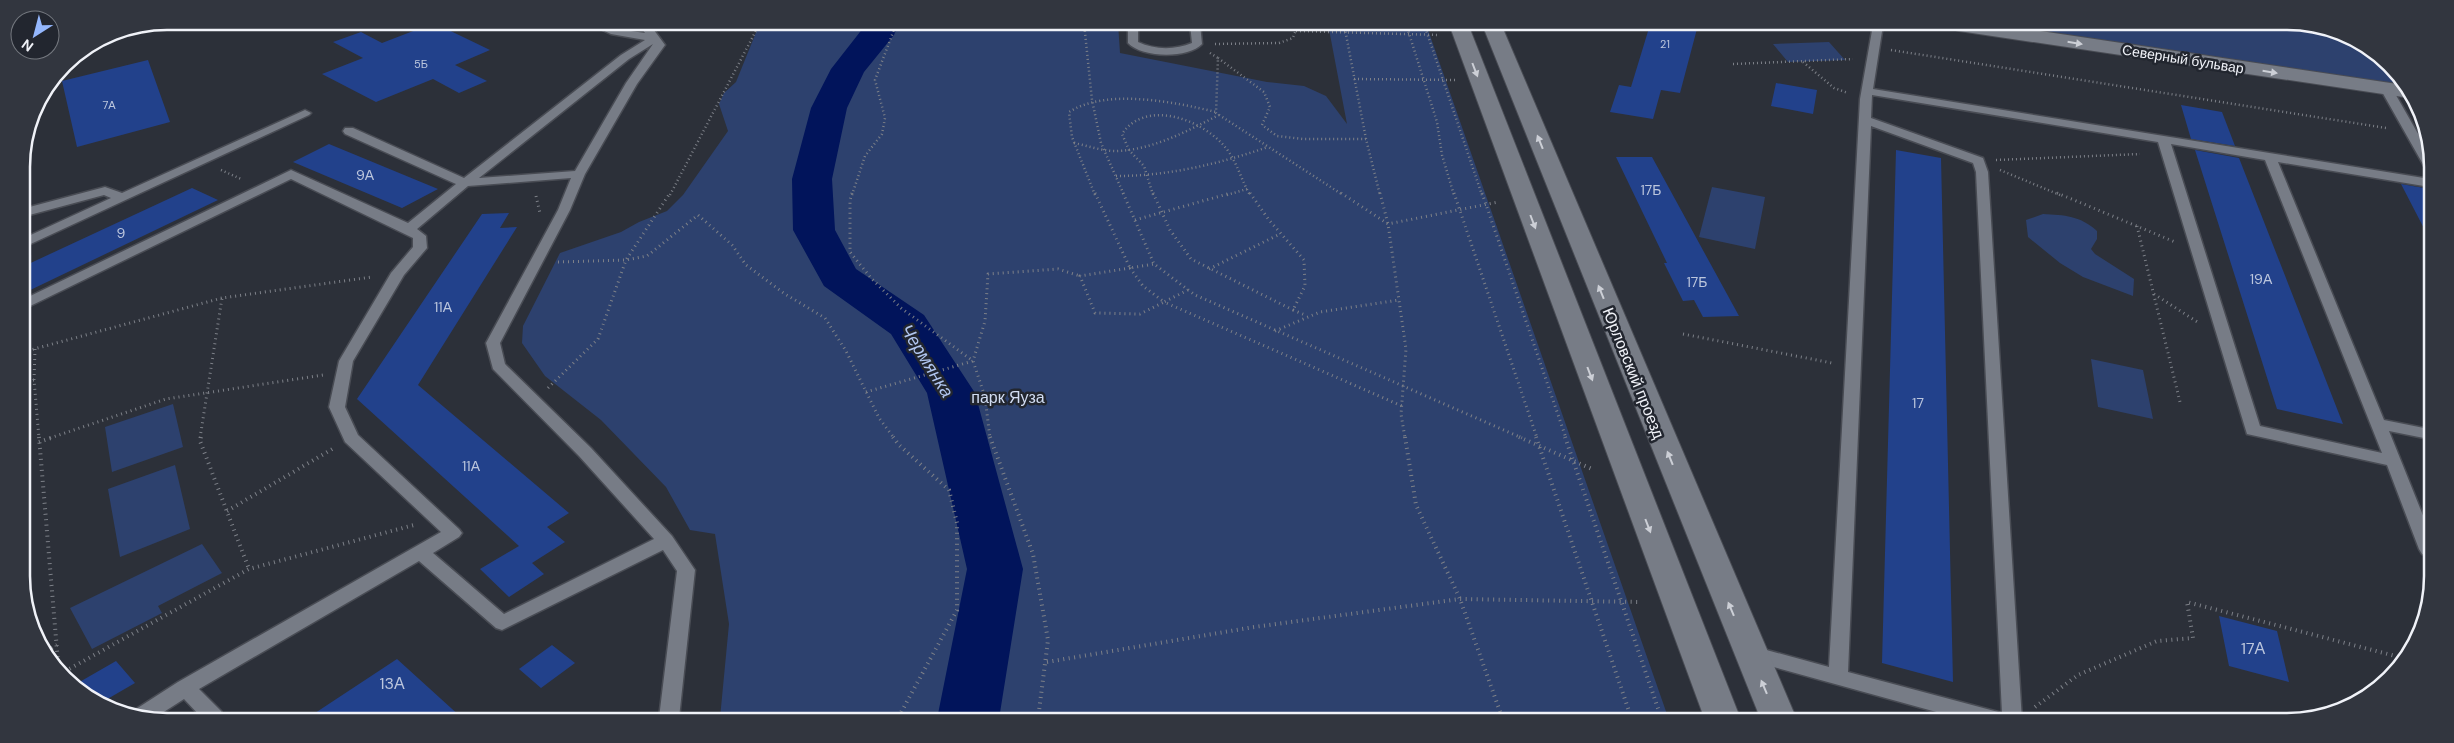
<svg xmlns="http://www.w3.org/2000/svg" width="2454" height="743" font-family="'DM Sans',sans-serif">
	<style>
		.green { fill: #2d416e }
		.lines { fill: none; stroke-linecap: round; stroke-linejoin: round }
		.river { fill: #01145b; fill-rule: evenodd }
		.building { fill: #22418b }
		.lane-casing { stroke: #494c54; stroke-width: 3 }
		.secondary-casing { stroke: #494c54; stroke-width: 2 }
		.path-far2 { stroke: #7d8088; stroke-width: 2.5; stroke-dasharray: 1 3; stroke-linecap: butt }
		.path-far1 { stroke: #7d8088; stroke-width: 3; stroke-dasharray: 1 4; stroke-linecap: butt }
		.path { stroke: #7d8088; stroke-width: 4; stroke-dasharray: 1 4.5; stroke-linecap: butt }
		.lane { fill: #777c86; fill-rule: evenodd }
		.secondary { fill: #777c86; fill-rule: evenodd }
		.oneway { fill: #cccfd6 }
		.labels { text-anchor: middle; stroke-width: 5; stroke-linejoin: round; paint-order: stroke }
		.far-number-label { font-size: 11px; fill: #bcc6dd }
		.far-street-label { font-size: 14px; fill: #f0f2f8; stroke: #22262f }
		.number-label { font-size: 14px; fill: #bcc6dd }
		.street-label { font-size: 16px; fill: #f0f2f8; stroke: #22262f }
		.park-label { font-size: 16px; fill: #d2ddf3; stroke: #22262f }
		.near-number-label { font-size: 16px; fill: #bcc6dd }
		.water-label { font-size: 18px; font-style: italic; fill: #b0c5ef; stroke: #22262f }
		.rim { fill: none; stroke: #f0f2f8; stroke-width: 2.5 }
	</style>
	<rect width="100%" height="100%" fill="#2c3039"/>
	<path class="green" d="M752,23H1118L1120,53L1267,82L1304,86L1326,96L1347,124L1328,24H1426L1669,720L720,718L729,624L715,534L690,530L666,487L601,420L545,376L522,343L523,326L560,253L621,232L639,222L667,211L683,195L728,131L719,104L724,93L736,82L757,30Z
		M1979,25L2325,26L2396,71L2405,88Z
		M1829,42L1845,60L1788,62L1773,44Z
		M1712,187L1765,197L1755,249L1699,237Z
		M2043,214C2064,215 2081,216 2097,231V239L2091,249L2095,254L2134,279L2133,296L2083,277L2060,263L2028,237L2026,220Z
		M2091,359L2143,370L2153,419L2098,407Z
		M173,404L183,447L112,472L105,427Z
		M175,465L190,529L120,557L108,489Z
		M202,544L222,573L158,606L162,613L92,649L70,608Z"/>
	<g class="lines">
		<path class="river" d="M867,23H899L894,35L864,72L847,108L832,179L835,230L856,269L924,315L975,393L1023,569L999,719H937L967,569L927,393L891,334L824,286L793,230L792,179L811,108L831,69Z"/>
	</g>
	<path class="building" d="M434,23L490,50L455,65L487,81L459,93L433,79L376,102L322,74L363,58L333,42L361,32L382,43Z
		M1668,25H1698L1680,93L1661,90L1653,119L1610,112L1619,85L1631,87L1649,28L1666,30Z
		M148,60L170,122L77,147L62,81Z
		M1776,83L1817,90L1813,114L1771,106Z
		M2181,105L2222,112L2235,146L2191,139Z
		M329,144L438,189L402,208L293,162Z
		M1896,150L1941,158L1953,682L1882,663Z
		M2195,150L2239,158L2343,424L2277,409Z
		M1616,157H1652L1739,316L1703,317L1694,300L1683,301L1664,263H1667Z
		M2401,184L2430,189V240Z
		M192,188L218,200L22,294V267Z
		M509,213L500,228L517,227L418,385L569,513L547,527L565,542L532,563L544,574L509,597L480,569L519,546L357,399L482,214Z
		M2219,616L2277,631L2289,682L2229,666Z
		M552,645L575,663L541,688L519,669Z
		M397,659L462,718L309,717Z
		M116,661L135,683L104,701L76,684Z"/>
	<g class="lines">
		<g class="lane-casing">
			<path id="lane" d="M585,22H600L617,29L645,33L637,22H648L665,45L637,84L585,174L570,210L500,343L505,364L591,448L672,536L695,570L679,718H659L677,571L663,550L502,630L496,628L419,561L199,689L221,711L224,717H201L184,699L156,717H130L133,711L178,682L441,532L345,442L329,407L339,361L391,273L413,247V238L291,179L22,310V300L291,170L408,223L456,184L345,134L343,131L345,128H353L464,178L621,55L645,40L611,34ZM653,44L626,83L575,171L479,178L629,59ZM571,178L558,210L486,343L493,369L579,456L654,539L504,614L433,553L459,537L462,533L459,529L358,435L345,407L353,361L404,275L427,248L426,236L417,229L468,186Z
				M1128,23H1138V42C1155,50 1175,50 1192,43L1190,24H1200L1202,44C1188,59 1142,58 1128,43Z
				M1873,25H1883L1873,89L2430,179V187L2278,162L2384,420L2429,429V439L2389,431L2428,528V555L2422,554L2419,549L2387,465L2247,434L2158,142L1872,95L1871,118L1983,158L1988,172L2022,721H1969L1745,659L1743,654L1745,649L1752,646L1829,667L1860,99ZM1871,126L1973,163L1976,172L2002,713L1848,672ZM2171,144L2265,160L2382,453L2260,426Z
				M2387,87L2393,90L2421,139L2430,140V148L2426,147L2430,155V170L2424,166L2381,90Z
				M305,110L311,113L309,115L22,248V239L111,198L104,195L22,217V209L105,187L122,193Z"/>
		</g>
		<g class="secondary-casing">
			<path id="secondary" d="M1449,24H1468L1741,720H1705Z
				M1482,24H1501L1797,720H1761Z
				M1950,25H2000L2404,85L2410,98L1959,31L1952,29Z"/>
		</g>
		<path class="path-far2" d="M1084,23L1092,100L1101,143L1124,195
			M1344,24L1366,139L1380,195
			M1406,24L1437,122L1442,155L1454,195
			M1424,24L1482,195
			M2311,26L2328,28
			M162,29L186,21
			M1296,31L1439,35
			M1215,44L1279,43L1293,38L1298,24
			M1891,50L2386,128
			M1210,53L1218,58L1216,113L1343,195
			M1218,58L1264,92L1270,107L1262,125L1277,136L1303,139H1366
			M1803,62L1834,88L1848,93
			M1733,64L1853,59
			M1354,79L1455,80
			M1074,143C1088,146 1102,151 1116,151C1153,150 1187,131 1219,115
			M1996,160L2140,154
			M221,170L241,179
			M2000,170L2060,195
			M1116,176C1169,176 1218,164 1268,147
			M670,195L760,23
			M852,195L865,156L882,134L885,118L875,80L895,27L900,23
			M1095,195L1072,137L1069,112C1107,88 1174,102 1216,112
			M1153,195L1144,166L1129,150L1122,134C1146,98 1203,120 1225,147C1237,161 1241,180 1250,195
			M1227,195L1247,189"/>
		<path class="path-far1" d="M852,193L850,200V252L871,278L901,308L973,361L985,397L990,438
			M1095,193L1130,268L1154,264
			M1123,193L1154,264L1195,295L1522,438
			M1153,193L1170,230L1191,259L1293,310
			M1250,193L1269,220L1304,260L1305,286L1293,310
			M1341,193L1388,224L1498,202
			M1380,193L1388,224L1406,349L1401,414L1405,438
			M1454,193L1537,438
			M1482,193L1566,438
			M2057,193L2175,242
			M536,196L540,213
			M1135,220L1231,193
			M2137,226L2180,402
			M558,262L626,260L647,256L698,215L732,245L746,265L785,294L825,318L846,351L879,418L894,438
			M1130,268L1143,286L1164,302L1140,314L1095,313L1080,276Z
			M1209,269L1280,234
			M1188,290L1164,302L1402,406
			M2154,294L2199,323
			M1293,310L1305,315
			M1275,331L1320,312L1399,300
			M1683,334L1832,363
			M23,352L222,298
			M23,380H34L39,438
			M34,380L35,349
			M548,388L598,339L626,260L670,193
			M866,392L973,361L985,321L988,274L1058,269L1080,276
			M50,438L166,399L323,375
			M200,438L222,298L372,277"/>
		<path class="path" d="M39,437L59,674
			M201,437L200,441L249,569
			M893,437L899,445L949,490L957,523V610L898,718
			M990,437L1033,554L1048,640L1038,719
			M1405,437L1416,505L1460,599L1503,720
			M1519,437L1592,469
			M1536,437L1632,720
			M1565,437L1662,720
			M39,442L54,437
			M227,511L334,448
			M47,651L57,645
			M1047,662L1254,627L1460,599L1640,602
			M60,674L249,569L414,525
			M2035,707L2078,675L2157,641L2193,638L2187,602L2407,659"/>
		<use href="#lane" class="lane"/>
		<use href="#secondary" class="secondary"/>
	</g>
	<defs><path id="oneway-solid" d="M-6-.8H1V-3.2L6.5 0L1 3.2V.8H-6Z" transform="scale(1.25)"/></defs>
	<g class="oneway">
		<use href="#oneway-solid" transform="translate(2075 43) rotate(9)"/>
		<use href="#oneway-solid" transform="translate(1475 70) rotate(69)"/>
		<use href="#oneway-solid" transform="translate(2270 72) rotate(9)"/>
		<use href="#oneway-solid" transform="translate(1540 142) rotate(-112)"/>
		<use href="#oneway-solid" transform="translate(1533 222) rotate(69)"/>
		<use href="#oneway-solid" transform="translate(1601 292) rotate(-112)"/>
		<use href="#oneway-solid" transform="translate(1590 374) rotate(69)"/>
		<use href="#oneway-solid" transform="translate(1670 458) rotate(-112)"/>
		<use href="#oneway-solid" transform="translate(1648 526) rotate(69)"/>
		<use href="#oneway-solid" transform="translate(1731 609) rotate(-113)"/>
		<use href="#oneway-solid" transform="translate(1764 687) rotate(-113)"/>
	</g>
	<g class="labels">
		<g class="far-number-label">
			<text x="1665" y="48">21</text>
			<text x="421" y="68">5Б</text>
			<text x="109" y="109">7А</text>
		</g>
		<g class="far-street-label">
			<text transform="translate(2183 59) rotate(9)" y="5">Северный бульвар</text>
		</g>
		<g class="number-label">
			<text x="365" y="180">9А</text>
			<text x="1651" y="195">17Б</text>
			<text x="121" y="238">9</text>
			<text x="2261" y="284">19А</text>
			<text x="1697" y="287">17Б</text>
			<text x="443" y="312">11А</text>
			<text x="1918" y="408">17</text>
			<text x="471" y="471">11А</text>
		</g>
		<g class="street-label">
			<text transform="translate(1634 373) rotate(68)" y="6">Юрловский проезд</text>
		</g>
		<g class="park-label">
			<text x="1008" y="403">парк Яуза</text>
		</g>
		<g class="near-number-label">
			<text x="2253" y="654">17А</text>
			<text x="392" y="689">13А</text>
		</g>
		<g class="water-label">
			<text transform="translate(927 361) rotate(58)" y="6">Чермянка</text>
		</g>
	</g>
	<path d="M0 0H2454V743H0ZM167 30H2287A137 137 0 0 1 2424 167V576A137 137 0 0 1 2287 713H167A137 137 0 0 1 30 576V167A137 137 0 0 1 167 30Z" fill="#32363f" fill-rule="evenodd"/>
	<path class="rim" d="M167 30H2287A137 137 0 0 1 2424 167V576A137 137 0 0 1 2287 713H167A137 137 0 0 1 30 576V167A137 137 0 0 1 167 30Z"/>
	<g transform="translate(35 35) rotate(216)"><circle r="24" fill="#22262f" stroke="#74787f"/>
	<path d="M0-4L9 19L0 12L-9 19Z" fill="#94b7fd"/>
	<text y="-8" font-size="14" font-weight="bold" text-anchor="middle" fill="#f0f2f8">N</text>
	</g>
</svg>
